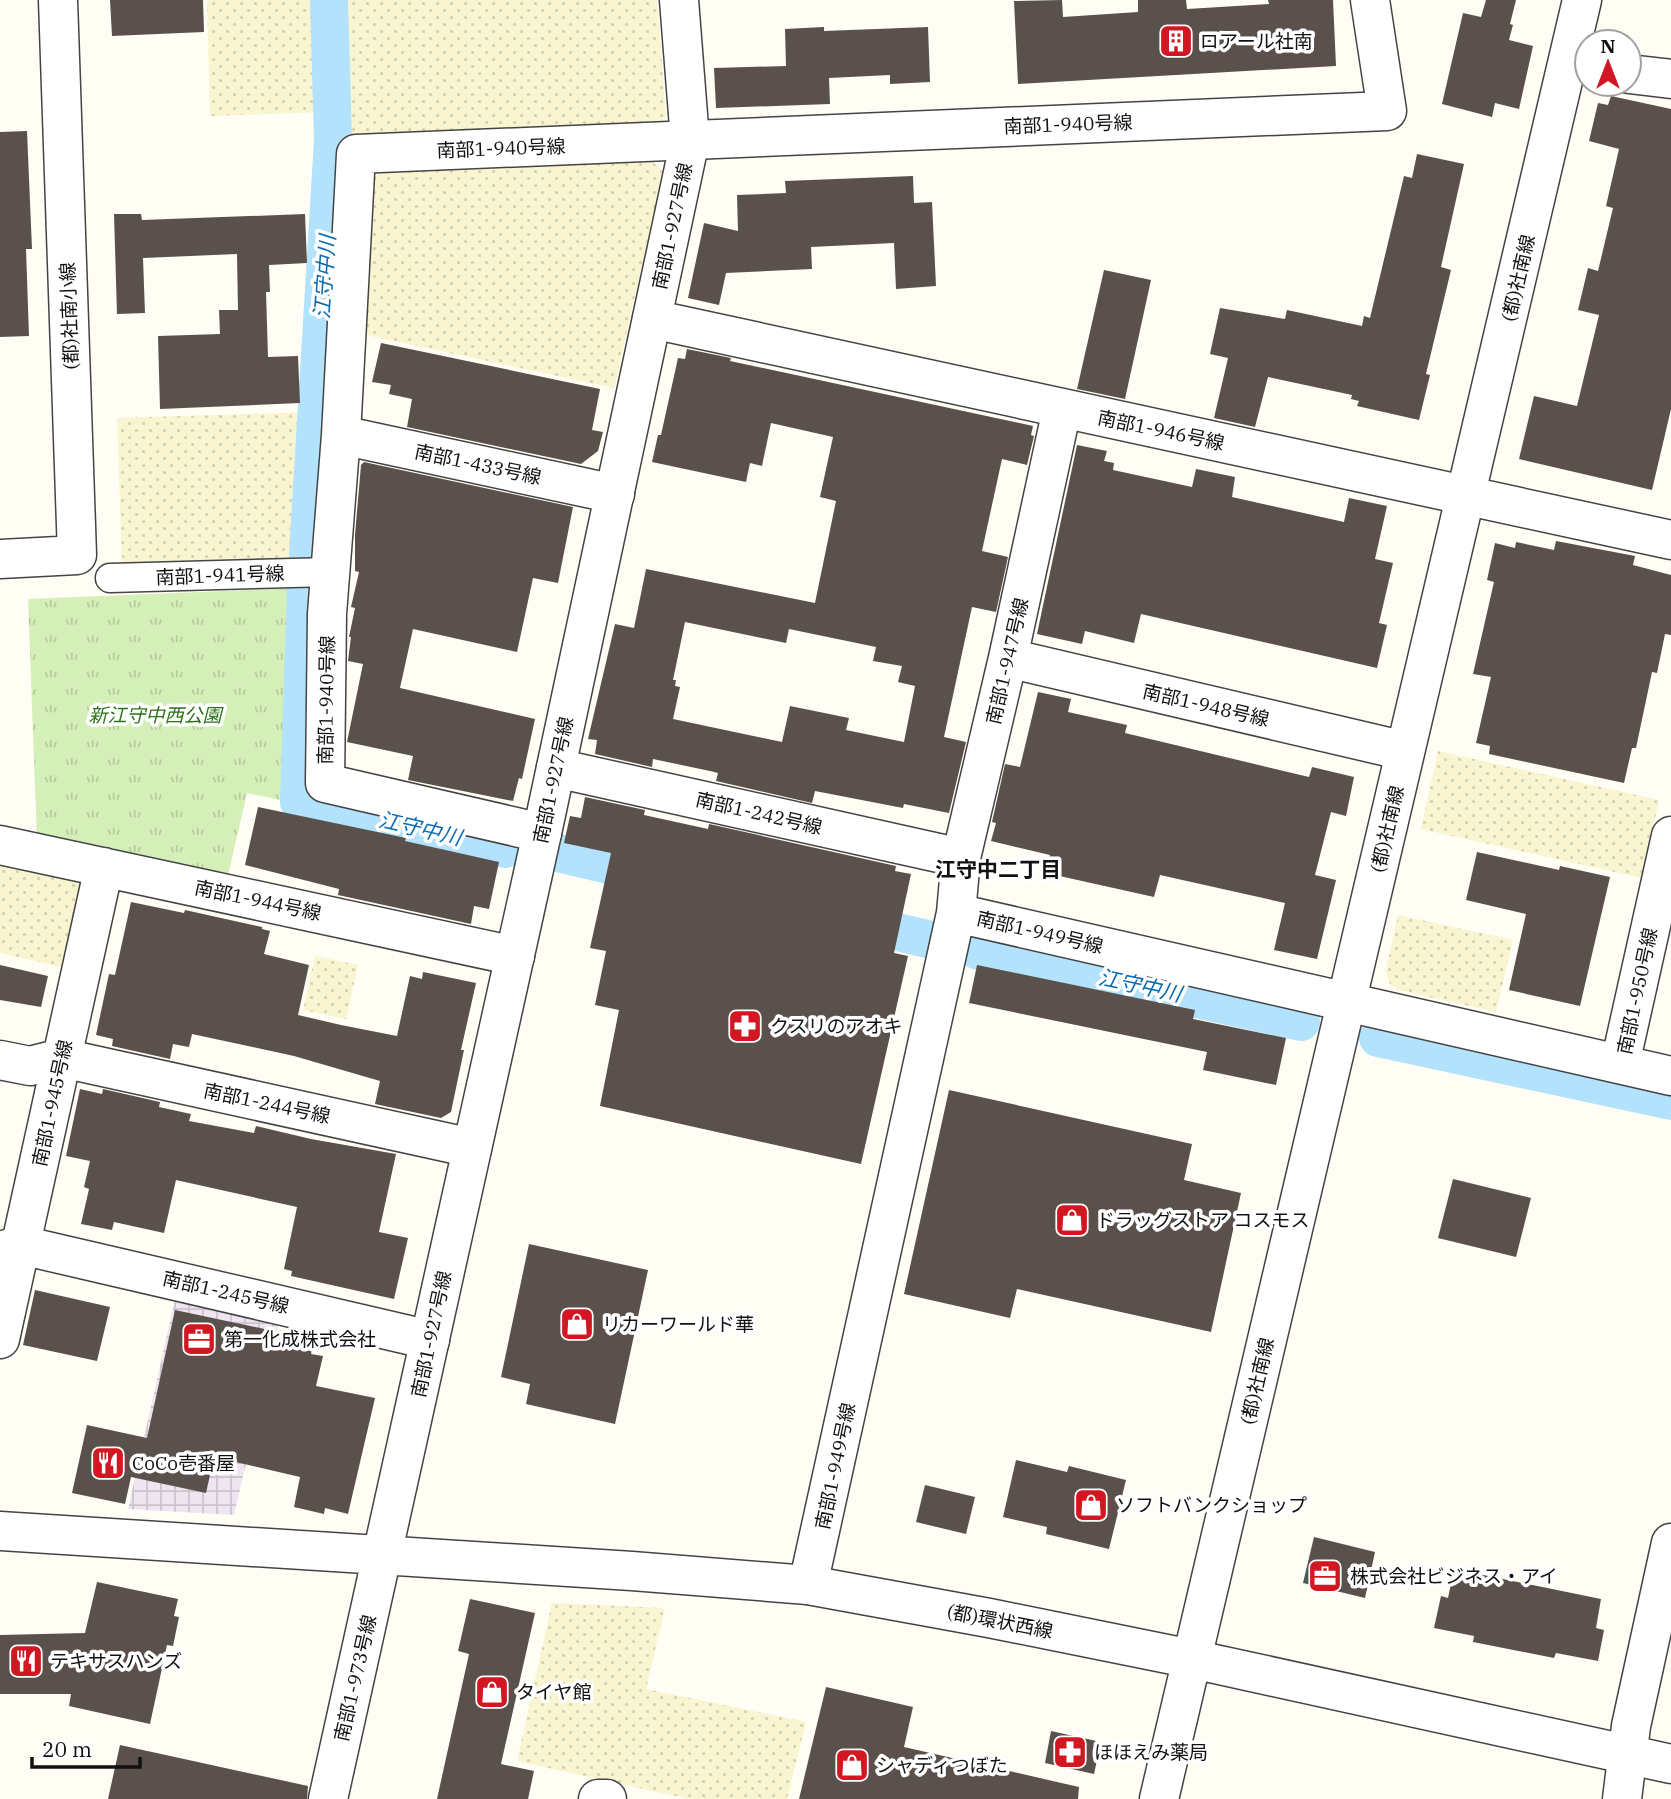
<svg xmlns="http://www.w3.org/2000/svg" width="1671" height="1799" font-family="'IBM Plex Serif','Noto Sans JP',serif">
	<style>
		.industrial { fill: url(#industrial-grid) }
		.farmland { fill: url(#farmland-dots) }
		.grass { fill: url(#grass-tufts) }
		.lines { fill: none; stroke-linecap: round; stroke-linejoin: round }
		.canal { stroke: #b3e2fd; stroke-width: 38 }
		.building { fill: #5b514c; fill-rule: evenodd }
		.pedestrian-casing { stroke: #444; stroke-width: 31 }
		.minor-casing { stroke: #444; stroke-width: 41 }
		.tertiary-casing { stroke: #444; stroke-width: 41 }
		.pedestrian { stroke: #fff; stroke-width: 28 }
		.minor { stroke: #fff; stroke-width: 38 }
		.tertiary { stroke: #fff; stroke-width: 38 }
		.labels { text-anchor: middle; stroke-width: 7; stroke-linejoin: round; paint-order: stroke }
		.poi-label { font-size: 19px; fill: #111; stroke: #fff; text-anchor: start }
		.street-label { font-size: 19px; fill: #111; stroke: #fff }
		.park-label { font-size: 19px; font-style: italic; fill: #2c7218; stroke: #fff }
		.water-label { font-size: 21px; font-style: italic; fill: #0a6bb3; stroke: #fff }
		.neighbourhood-label { font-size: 21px; font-weight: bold; fill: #111; stroke: #fff }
	</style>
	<defs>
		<pattern id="industrial-grid" width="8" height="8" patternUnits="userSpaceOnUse" patternTransform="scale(1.75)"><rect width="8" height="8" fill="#eee5f0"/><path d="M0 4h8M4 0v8" fill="none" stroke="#cbc3cd"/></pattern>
		<pattern id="farmland-dots" width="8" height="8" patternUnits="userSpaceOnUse" patternTransform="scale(1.75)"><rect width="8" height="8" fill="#f9f5d0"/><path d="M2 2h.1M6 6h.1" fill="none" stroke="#d4d1b2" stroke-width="1.8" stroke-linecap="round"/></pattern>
		<pattern id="grass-tufts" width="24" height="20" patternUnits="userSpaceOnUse" patternTransform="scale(1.75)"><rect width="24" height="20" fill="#d5efb8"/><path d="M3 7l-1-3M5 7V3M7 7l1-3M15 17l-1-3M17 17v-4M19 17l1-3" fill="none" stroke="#b6cc9d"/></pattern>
	</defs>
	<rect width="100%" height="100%" fill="#fffdf4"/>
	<path class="industrial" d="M175,1299L279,1321L234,1515L128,1509Z"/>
	<path class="farmland" d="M207,0H323L325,112L210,116Z
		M337,0H657L666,117L656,126L341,140Z
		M652,161L663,172L614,388L361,334L370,181L381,172Z
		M311,412L301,558L122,563L117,418Z
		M1438,751L1659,800L1642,878L1421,829Z
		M0,862L69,877L79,884L82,896L66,968L0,953Z
		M1398,915L1513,940L1496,1012L1398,990L1389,983L1386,970Z
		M315,956L358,965L346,1019L303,1010Z
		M552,1603L665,1608L646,1689L806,1722L787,1799H689L517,1761Z"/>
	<path class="grass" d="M298,588L290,802L247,793L227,880L37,840L28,599Z"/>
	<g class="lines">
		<path class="canal" d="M308,554L333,140L329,0
			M306,586L299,802L505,849
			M558,853L659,877
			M847,920L927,939
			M978,951L1301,1022
			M1378,1038L1671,1101"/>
	</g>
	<path class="building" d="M110,0H203L204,32L112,36Z
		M1062,0L1063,17L1138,12V0H1186L1187,9L1269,4L1268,0H1333L1336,66L1018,84L1014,1Z
		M1486,0H1516L1510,24L1513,25L1509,40L1533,46L1519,109L1495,103L1492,117L1442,104L1463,13L1481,17Z
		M824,27V31L928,27L930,82L890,84V75L829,78L830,104L716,108L714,68L786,66L785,29Z
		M1611,96L1671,109V409L1652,490L1519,459L1534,396L1577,406L1599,315L1578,310L1588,268L1598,271L1613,208L1606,206L1619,149L1589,141L1598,103L1608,105Z
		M27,131L32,249H26L29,336L0,337V132Z
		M1417,154L1464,164L1441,267L1451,270L1426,374L1430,375L1419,420L1357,406L1359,401L1351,399L1352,395L1268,377L1255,427L1214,418L1228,358L1210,354L1220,308L1285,319L1287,310L1362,326L1364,316L1370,318L1404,176L1412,178Z
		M913,176L914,203L932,202L936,286L896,289L894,243L811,247L812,269L726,273L719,305L688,298L704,223L738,231L737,195L786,193L785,181Z
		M114,214H141L142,220L305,214L307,263L269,265L270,292H266L268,357L298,356L300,403L160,409L158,336L220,334L219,310H238L237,254L143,258L145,313L117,314Z
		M1104,270L1151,280L1125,399L1077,389Z
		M381,343L600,389L592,430L603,432L598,451L581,464L407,427L412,399L389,394L391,385L372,382Z
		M687,349L731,358L730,361L1033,426L1031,435L1034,436L1027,465L1002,459L982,551L1008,557L996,612L972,607L944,737L966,742L949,813L904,804L903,808L815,791L812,803L716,781L718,773L710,771L653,759L652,767L595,754L597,740L588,739L615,624L634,628L646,569L815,603L836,501L820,497L833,437L771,423L762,466L750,463L746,482L652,462L658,435H661L678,358L685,359ZM685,622L786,643L789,629L876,647L873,661L902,666L898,682L915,686L904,742L846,730L849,718L790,706L782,742L673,719L680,687L675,686L676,680H673Z
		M1077,445L1107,451L1104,461L1114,463L1113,470L1192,487L1196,469L1235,477L1232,497L1344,522L1349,498L1387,506L1375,559L1393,563L1379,623L1387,625L1377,668L1141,614L1134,643L1085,631L1082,644L1037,634Z
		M364,462L573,507L558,583L533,578L517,652L413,629L400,688L535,719L522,779L519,778L513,801L408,780L413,756L347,742L363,664L348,661L351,637H349L355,608L351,607L359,572L355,571V535L361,465Z
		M1556,541L1635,556L1633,565L1671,575V635L1665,634L1657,673L1652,672L1636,748H1632L1624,783L1489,754L1490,746L1476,743L1491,677L1473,674L1494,582L1487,580L1495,543L1515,548L1516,542L1554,550Z
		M1038,692L1071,699L1068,712L1127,725L1125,733L1309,777L1312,767L1354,777L1346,816L1331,812L1315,875L1336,880L1317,959L1274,950L1285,903L1160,875L1154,897L1046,873L1050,855L991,841L996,823L992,822L1005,764L1020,767Z
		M585,797L645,810L644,815L708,829L709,824L896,866L895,871L911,874L894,953L908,956L861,1164L600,1106L619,1010L595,1005L606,951L590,948L611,853L564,843L570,816L581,818Z
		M258,807L406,838L405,841L499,862L489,909L474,906L471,924L338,895L339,889L245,865Z
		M1477,852L1559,870L1560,866L1610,877L1580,1006L1509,990L1526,914L1466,900Z
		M131,902L184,913L185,910L262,927V929L270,931L264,954L309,965L298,1015L341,1025L397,1036L410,976L422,979L423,972L476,983L461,1050H464L451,1112L441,1118L375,1104L380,1081L294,1056L192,1034L189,1047L173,1044L170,1059L112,1046L113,1039L96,1035L109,974L115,975Z
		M0,965L48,976L41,1007L0,1000Z
		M977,965L1195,1010L1193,1019L1286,1038L1276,1085L1203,1070L1207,1052L969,1003Z
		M80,1089L102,1094L103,1089L160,1102L159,1107L191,1114L189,1121L254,1133L256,1126L311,1139L396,1154L379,1232L408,1238L394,1299L291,1276L292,1271L284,1269L297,1207L176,1180L164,1233L114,1222L112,1230L81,1224L89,1189L84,1187L90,1161L66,1156Z
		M949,1090L1192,1144L1184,1180L1241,1193L1211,1332L1017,1289L1010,1318L904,1294Z
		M1453,1179L1531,1198L1516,1257L1438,1238Z
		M529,1244L648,1270L615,1424L526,1404L530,1384L501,1377Z
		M35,1290L110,1307L97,1361L23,1345Z
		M175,1310L279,1332V1330L315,1338L311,1354L323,1356L316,1386L375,1398L348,1514L325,1508L324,1514L294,1507L300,1477L214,1457L206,1493L131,1477L125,1504L72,1493L87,1425L147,1438Z
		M1016,1460L1067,1472L1069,1466L1126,1480L1109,1549L1046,1534L1047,1527L1003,1517Z
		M925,1485L975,1497L966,1534L916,1522Z
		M1314,1537L1375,1552L1365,1598L1303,1583Z
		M1454,1569L1601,1599L1596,1628L1604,1630L1598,1661L1556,1653L1554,1658L1473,1642L1474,1636L1434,1628L1441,1596L1448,1598Z
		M97,1582L178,1599L174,1616L179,1617L173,1646L167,1645L150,1724L69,1706L71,1694H0V1635L85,1633Z
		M470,1599L535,1613L501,1764L534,1771L528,1799H437L469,1654L458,1651Z
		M826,1687L913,1707L904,1747L1079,1787L1078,1799H799Z
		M1051,1731L1101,1742L1094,1774L1045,1763Z
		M120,1745L308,1786L307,1799H108Z"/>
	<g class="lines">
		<g class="pedestrian-casing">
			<path id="pedestrian" d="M110,578L330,572"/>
		</g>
		<g class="minor-casing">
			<path id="minor" d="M1629,74L1671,79
				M652,319L1671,540
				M341,435L615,494
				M1008,658L1405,751
				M556,768L961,858
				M542,833L325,783L327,614L341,435L356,154L1387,111L1370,0
				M0,845L515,956
				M956,913L961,858L1008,658L1062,409
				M0,1060L30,1066L62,1058L472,1148
				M1620,1064L1671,836
				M0,1251L21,1245L430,1340
				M0,1339L104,867
				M808,1585L956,913L1671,1076
				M598,1799H607
				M1622,1799L1631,1726L1671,1543"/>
		</g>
		<g class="tertiary-casing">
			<path id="tertiary" d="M0,559L77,555L58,0
				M0,1531L632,1571L808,1585L989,1618L1192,1659L1671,1764
				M328,1799L542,833L690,140L679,0
				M1159,1799L1582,0"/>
		</g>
		<use href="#pedestrian" class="pedestrian"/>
		<use href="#minor" class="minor"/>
		<use href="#tertiary" class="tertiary"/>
	</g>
	<defs>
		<g id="building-square" transform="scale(1.75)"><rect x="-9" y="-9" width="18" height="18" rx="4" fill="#d21722" stroke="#fff"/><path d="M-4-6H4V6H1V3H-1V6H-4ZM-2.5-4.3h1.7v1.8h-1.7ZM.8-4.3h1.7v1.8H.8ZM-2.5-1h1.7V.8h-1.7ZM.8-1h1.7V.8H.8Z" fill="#fff"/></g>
		<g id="pharmacy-square" transform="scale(1.75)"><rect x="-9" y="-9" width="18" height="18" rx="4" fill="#d21722" stroke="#fff"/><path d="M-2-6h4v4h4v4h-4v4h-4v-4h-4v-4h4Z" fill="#fff"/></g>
		<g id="shop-square" transform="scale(1.75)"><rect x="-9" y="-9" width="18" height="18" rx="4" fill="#d21722" stroke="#fff"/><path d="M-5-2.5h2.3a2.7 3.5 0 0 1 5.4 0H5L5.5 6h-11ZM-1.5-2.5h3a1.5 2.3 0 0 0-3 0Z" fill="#fff"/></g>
		<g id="office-square" transform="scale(1.75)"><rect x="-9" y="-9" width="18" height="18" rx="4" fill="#d21722" stroke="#fff"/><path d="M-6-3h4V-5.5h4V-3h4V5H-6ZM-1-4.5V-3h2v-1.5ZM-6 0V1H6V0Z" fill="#fff"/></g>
		<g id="restaurant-square" transform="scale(1.75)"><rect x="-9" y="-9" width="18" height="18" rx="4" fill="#d21722" stroke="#fff"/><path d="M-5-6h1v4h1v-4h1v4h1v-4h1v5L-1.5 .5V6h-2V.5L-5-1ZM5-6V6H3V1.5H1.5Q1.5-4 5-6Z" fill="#fff"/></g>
	</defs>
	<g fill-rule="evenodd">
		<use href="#building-square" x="1176" y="41"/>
		<use href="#pharmacy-square" x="745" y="1026"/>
		<use href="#shop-square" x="1072" y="1220"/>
		<use href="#shop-square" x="577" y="1324"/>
		<use href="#office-square" x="199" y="1339"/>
		<use href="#restaurant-square" x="108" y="1463"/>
		<use href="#shop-square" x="1091" y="1505"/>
		<use href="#office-square" x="1325" y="1576"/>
		<use href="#restaurant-square" x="26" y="1661"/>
		<use href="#shop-square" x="492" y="1692"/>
		<use href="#pharmacy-square" x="1070" y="1752"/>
		<use href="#shop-square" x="852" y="1765"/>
	</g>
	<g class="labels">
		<g class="poi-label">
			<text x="1200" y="48">ロアール社南</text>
			<text x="770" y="1033">クスリのアオキ</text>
			<text x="1096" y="1227">ドラッグストア コスモス</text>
			<text x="602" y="1331">リカーワールド華</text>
			<text x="224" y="1346">第一化成株式会社</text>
			<text x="132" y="1470">CoCo壱番屋</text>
			<text x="1116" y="1512">ソフトバンクショップ</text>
			<text x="1350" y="1583">株式会社ビジネス・アイ</text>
			<text x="50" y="1668">テキサスハンズ</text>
			<text x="516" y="1699">タイヤ館</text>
			<text x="1094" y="1759">ほほえみ薬局</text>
			<text x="876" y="1772">シャディつぼた</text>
		</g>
		<g class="street-label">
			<text transform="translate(1068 124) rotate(-2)" y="7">南部1-940号線</text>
			<text transform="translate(501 148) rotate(-2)" y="7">南部1-940号線</text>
			<text transform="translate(672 226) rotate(-78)" y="7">南部1-927号線</text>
			<text transform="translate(1518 278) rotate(-77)" y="7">(都)社南線</text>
			<text transform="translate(69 316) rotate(-92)" y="7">(都)社南小線</text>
			<text transform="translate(1161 430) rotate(12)" y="7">南部1-946号線</text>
			<text transform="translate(478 464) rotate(12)" y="7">南部1-433号線</text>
			<text transform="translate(220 575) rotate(-2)" y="7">南部1-941号線</text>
			<text transform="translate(1007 661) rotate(-77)" y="7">南部1-947号線</text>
			<text transform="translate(326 700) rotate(-89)" y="7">南部1-940号線</text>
			<text transform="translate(1206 705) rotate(13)" y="7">南部1-948号線</text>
			<text transform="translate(553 780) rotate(-78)" y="7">南部1-927号線</text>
			<text transform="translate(759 813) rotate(13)" y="7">南部1-242号線</text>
			<text transform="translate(1387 829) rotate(-77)" y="7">(都)社南線</text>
			<text transform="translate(258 900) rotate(12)" y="7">南部1-944号線</text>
			<text transform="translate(1040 932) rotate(13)" y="7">南部1-949号線</text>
			<text transform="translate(1637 991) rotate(-78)" y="7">南部1-950号線</text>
			<text transform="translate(52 1103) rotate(-78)" y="7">南部1-945号線</text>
			<text transform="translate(267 1103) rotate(12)" y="7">南部1-244号線</text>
			<text transform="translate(226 1292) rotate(13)" y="7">南部1-245号線</text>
			<text transform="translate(431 1334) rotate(-78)" y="7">南部1-927号線</text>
			<text transform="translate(1257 1381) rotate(-77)" y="7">(都)社南線</text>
			<text transform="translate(835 1466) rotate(-78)" y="7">南部1-949号線</text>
			<text transform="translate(1000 1621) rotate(11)" y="7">(都)環状西線</text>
			<text transform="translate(355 1678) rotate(-77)" y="7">南部1-973号線</text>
		</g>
		<g class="park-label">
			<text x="155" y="722">新江守中西公園</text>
		</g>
		<g class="water-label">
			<text transform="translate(325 277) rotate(-86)" y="7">江守中川</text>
			<text transform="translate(420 829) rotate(13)" y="7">江守中川</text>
			<text transform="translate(1140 986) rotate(12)" y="7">江守中川</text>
		</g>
		<g class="neighbourhood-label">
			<text x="998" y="877">江守中二丁目</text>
		</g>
	</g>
	<g transform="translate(1608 63)"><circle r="33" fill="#ffffff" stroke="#a0a0a0" stroke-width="2"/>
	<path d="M0-5L12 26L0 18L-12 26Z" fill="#d21722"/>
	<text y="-10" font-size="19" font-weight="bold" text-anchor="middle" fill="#111111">N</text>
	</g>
	<path d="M32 1757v10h108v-10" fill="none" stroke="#111111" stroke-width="3.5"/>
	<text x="42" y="1757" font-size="21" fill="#111111" stroke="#ffffff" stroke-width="5" paint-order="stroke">20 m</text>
</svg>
